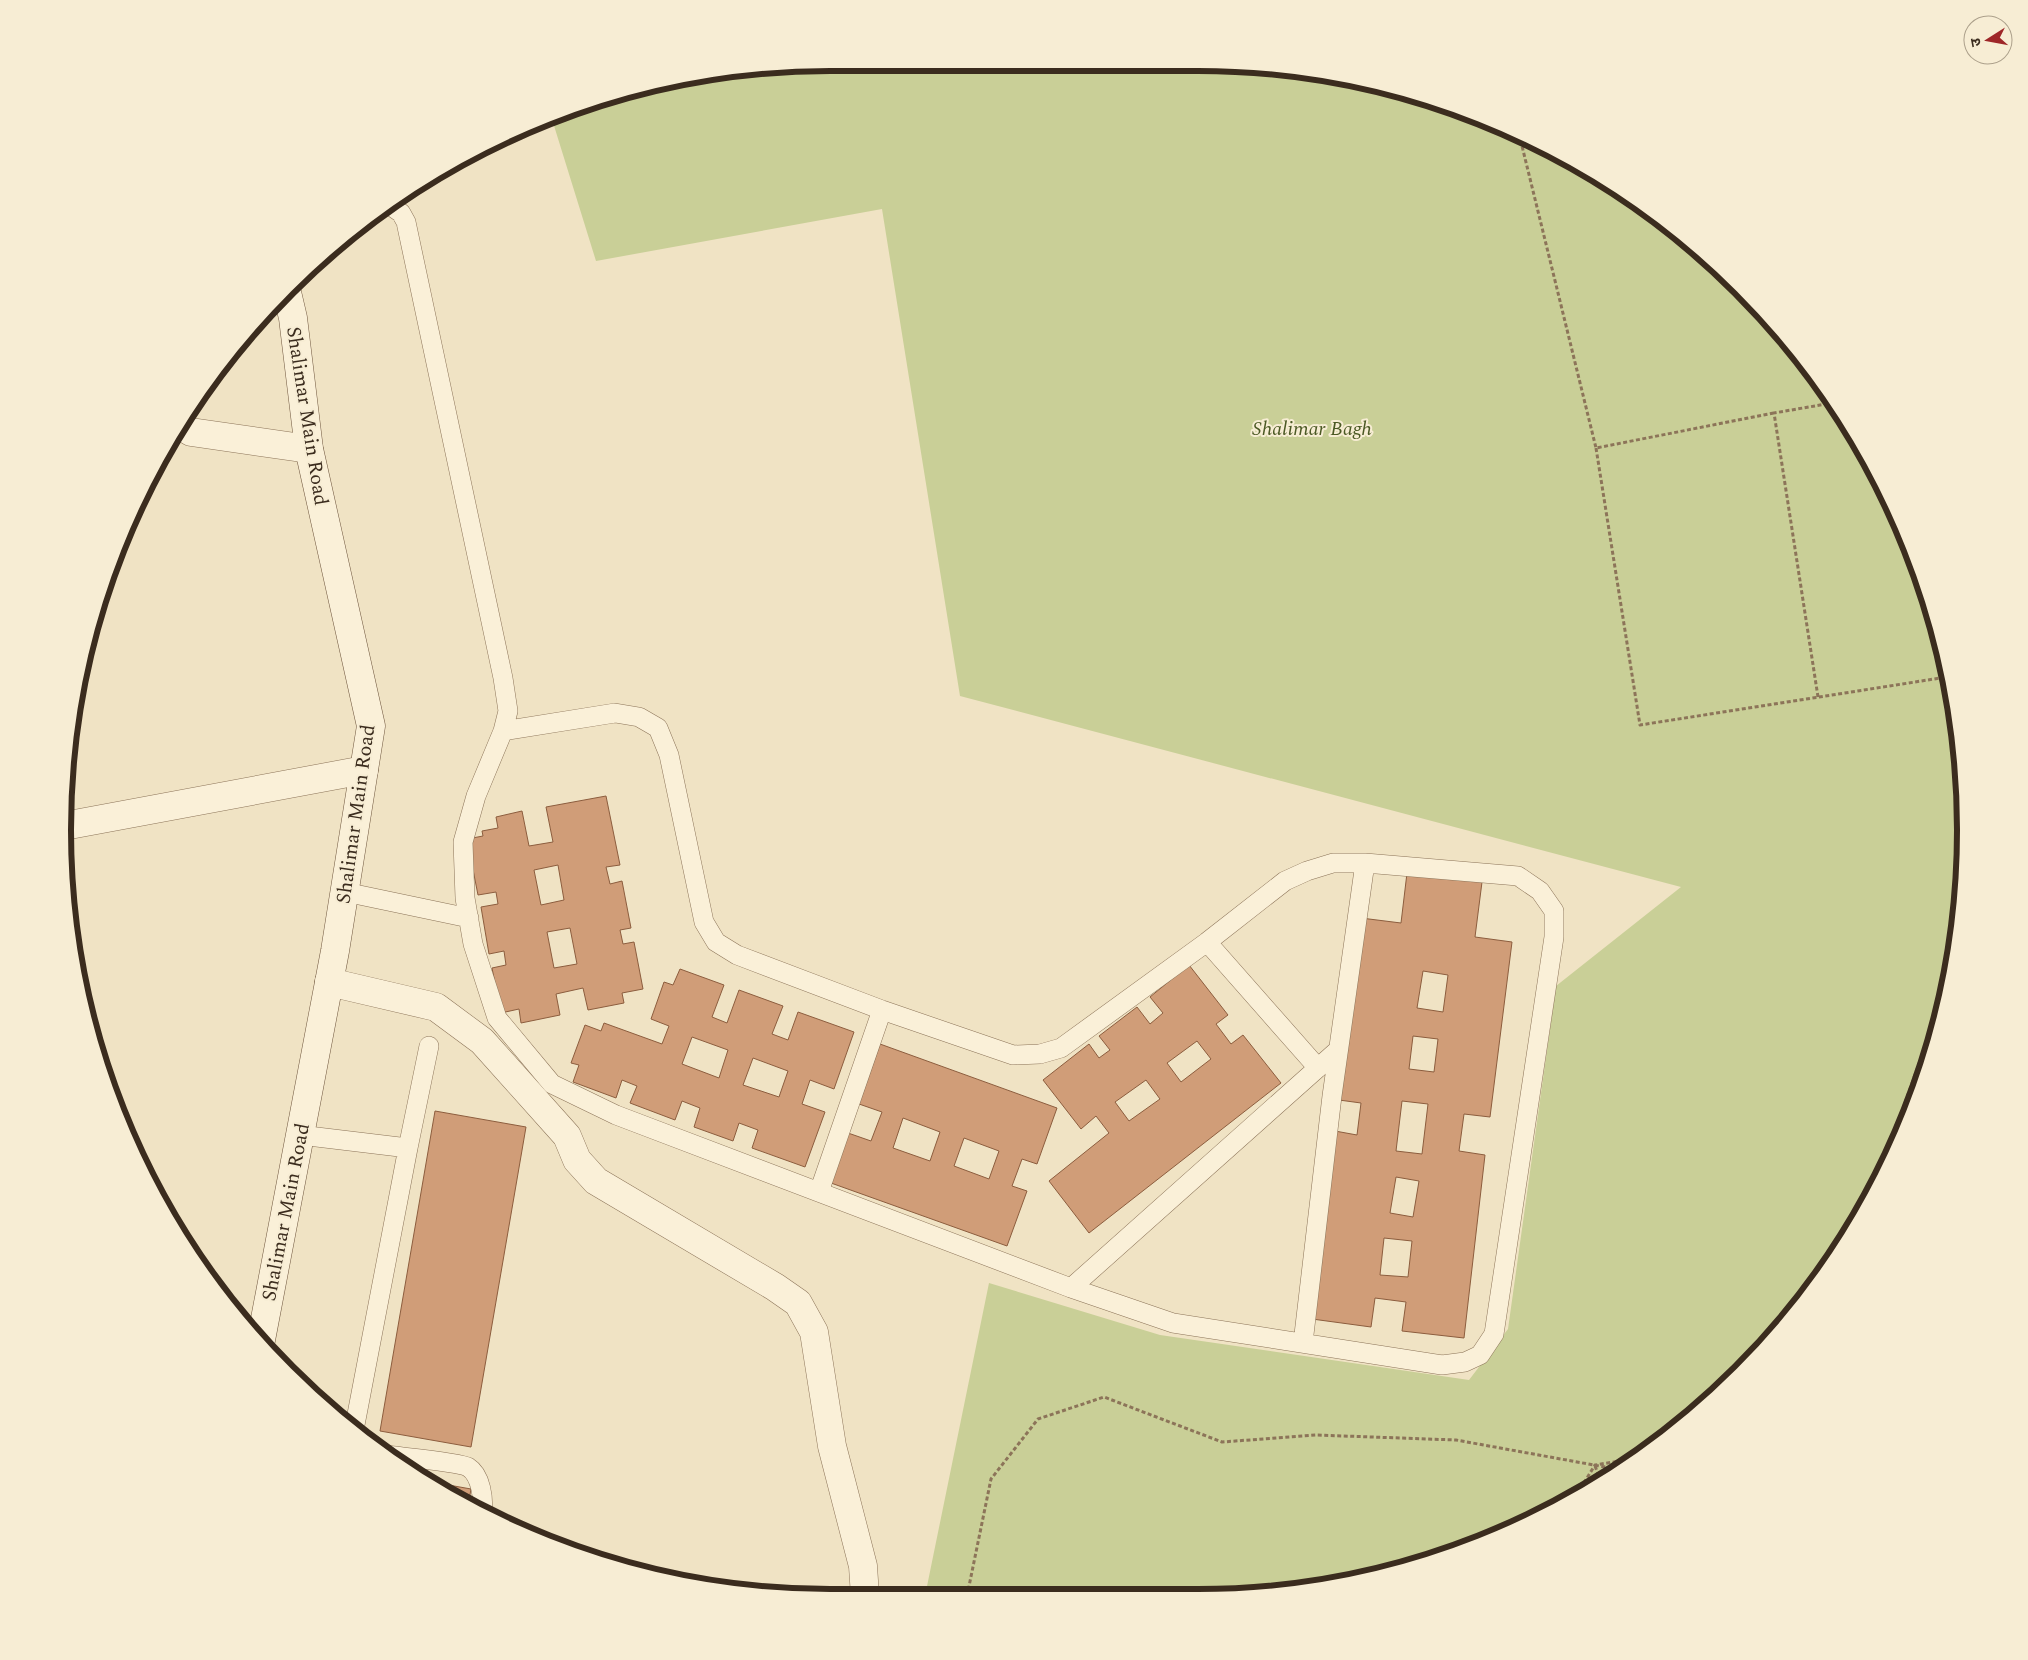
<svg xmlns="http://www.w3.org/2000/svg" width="2028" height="1660" font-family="Spectral,'Noto Sans Devanagari',serif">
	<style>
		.green { fill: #c9cf97 }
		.building { fill: #d09d78; stroke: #8c5d3e; fill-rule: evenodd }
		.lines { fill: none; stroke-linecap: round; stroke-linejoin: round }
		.lane-casing { stroke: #8c7459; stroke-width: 20 }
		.street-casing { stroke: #8c7459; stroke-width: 29 }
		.secondary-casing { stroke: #6e553d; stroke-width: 29 }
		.path { stroke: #8c7459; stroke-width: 3; stroke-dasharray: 4 2.5; stroke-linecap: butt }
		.lane { stroke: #faf0d8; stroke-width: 19 }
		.street { stroke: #faf0d8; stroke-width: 28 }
		.secondary { stroke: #faf0d8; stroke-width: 28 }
		.labels { text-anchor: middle; stroke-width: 4; stroke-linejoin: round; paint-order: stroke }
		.street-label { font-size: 20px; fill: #3b2c1e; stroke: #f7edd4 }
		.park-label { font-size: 20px; font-style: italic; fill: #4b5924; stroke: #f7edd4 }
		.rim { fill: none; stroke: #3b2c1e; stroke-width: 6 }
	</style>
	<rect width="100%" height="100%" fill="#f0e3c4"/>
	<path class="green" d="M1248,64L1396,89L1491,121L1624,192L1740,287L1807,363L1886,491L1939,632L1964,780L1959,930L1925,1077L1863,1214L1775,1336L1665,1439L1537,1518L1396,1571L1248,1596H925L989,1283L1160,1335L1469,1380L1508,1329L1556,986L1681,887L960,696L882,209L596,261L551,116L632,89L730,69Z"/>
	<path class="building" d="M606,796L620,865L606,867L610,884L622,881L631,928L620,930L623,944L634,942L643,989L622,993L624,1003L588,1010L583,988L556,994L560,1015L521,1023L519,1009L501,1013L492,968L506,965L504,951L489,954L481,907L498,904L496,892L478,895L467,839L483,836L482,831L498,828L496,817L522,811L529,846L553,842L546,807ZM558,865L564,900L541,905L534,870ZM570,928L577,964L554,968L547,932Z
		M1407,873L1482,882L1475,937L1512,942L1490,1117L1464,1114L1459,1151L1485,1155L1464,1338L1402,1331L1406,1302L1375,1298L1371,1327L1312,1319L1335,1131L1357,1135L1361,1103L1339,1100L1361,918L1401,923ZM1423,971L1448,975L1443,1012L1417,1008ZM1413,1036L1438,1039L1434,1072L1409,1069ZM1402,1101L1428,1104L1422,1154L1396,1151ZM1396,1177L1419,1181L1413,1217L1390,1213ZM1384,1238L1412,1241L1408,1277L1380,1275Z
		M1189,965L1228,1015L1216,1024L1231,1044L1243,1035L1281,1083L1089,1233L1049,1181L1109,1133L1096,1116L1081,1129L1043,1080L1089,1044L1099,1058L1110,1050L1099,1036L1137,1007L1150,1024L1163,1013L1150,997ZM1197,1041L1211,1059L1181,1082L1167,1063ZM1146,1080L1160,1099L1129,1121L1115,1102Z
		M680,969L724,985L712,1017L727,1023L739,990L783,1006L772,1034L788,1040L798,1012L854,1032L834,1089L810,1080L802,1104L825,1112L805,1167L752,1148L758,1130L739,1123L733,1141L694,1127L700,1108L682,1101L675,1120L630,1103L637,1086L622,1080L616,1098L573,1082L579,1065L571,1063L585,1025L601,1031L604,1023L662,1044L669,1026L651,1019L664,982L673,985ZM692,1037L728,1050L719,1078L682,1064ZM753,1058L788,1071L779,1097L743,1085Z
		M880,1044L1057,1108L1037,1164L1022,1159L1012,1186L1027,1191L1007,1246L831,1183L848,1133L871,1141L882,1112L859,1104ZM903,1118L940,1132L930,1161L893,1148ZM964,1138L999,1151L989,1179L954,1166Z
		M435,1111L526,1127L471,1447L380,1431Z
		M426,1481L471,1489L468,1506Z"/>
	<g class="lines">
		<g class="lane-casing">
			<path id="lane" d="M388,204L401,213L406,222L503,678L508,711L503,731L476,796L463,842L465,898L473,944L497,1018L552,1084L616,1115L1071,1288L1173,1323L1442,1365L1465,1362L1480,1355L1494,1334L1554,937V911L1540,891L1518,876L1365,863H1333L1307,871L1285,881L1207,942L1061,1048L1040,1054L1013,1055L882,1010L737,955L716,942L704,922L669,755L658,728L639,717L615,713L503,731
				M345,892L469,918
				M1207,942L1318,1068
				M300,1135L408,1148L354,1430
				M408,1148L429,1046
				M819,1192L882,1010
				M1071,1288L1338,1050
				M1303,1343L1332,1096L1365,863
				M386,1455C400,1457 459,1462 468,1467C481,1475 484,1499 482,1513"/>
		</g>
		<g class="street-casing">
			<path id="street" d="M179,425L191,432L309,449
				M64,826L364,770
				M329,982L436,1007L482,1041L567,1136L577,1160L596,1181L775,1287L798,1303L814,1332L832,1446L863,1566L865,1596"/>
		</g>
		<g class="secondary-casing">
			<path id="secondary" d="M261,1340L335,951L371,726L309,449L293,318L286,288"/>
		</g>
		<path class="path" d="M1534,143L1522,146L1596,448L1774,413
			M1596,448L1640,725L1947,677
			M1818,697L1774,413L1832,403
			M1877,1182L1944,993
			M1595,1466L1600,1479
			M1577,1494L1595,1465L1632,1459
			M967,1596L991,1479L1038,1419L1104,1397L1222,1442L1316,1435L1456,1440L1616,1469"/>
		<use href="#lane" class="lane"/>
		<use href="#street" class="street"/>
		<use href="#secondary" class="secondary"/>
	</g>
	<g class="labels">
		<g class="street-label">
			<text transform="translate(308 416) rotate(81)" y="7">Shalimar Main Road</text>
			<text transform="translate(355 814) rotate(-82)" y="7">Shalimar Main Road</text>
			<text transform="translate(285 1212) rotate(-79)" y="7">Shalimar Main Road</text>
		</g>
		<g class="park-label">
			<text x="1312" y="435">Shalimar Bagh</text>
		</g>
	</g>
	<path d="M0 0H2028V1660H0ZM830 71H1198A759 759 0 0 1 1957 830V830A759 759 0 0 1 1198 1589H830A759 759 0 0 1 71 830V830A759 759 0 0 1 830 71Z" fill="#f7edd4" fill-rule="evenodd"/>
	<path class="rim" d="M830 71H1198A759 759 0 0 1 1957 830V830A759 759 0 0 1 1198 1589H830A759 759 0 0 1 71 830V830A759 759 0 0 1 830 71Z"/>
	<g transform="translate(1988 40) rotate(259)"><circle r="24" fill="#f7edd4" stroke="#aca08b"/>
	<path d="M0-4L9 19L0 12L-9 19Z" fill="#9e2628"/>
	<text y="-8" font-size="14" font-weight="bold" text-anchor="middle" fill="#3b2c1e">उ</text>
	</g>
</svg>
